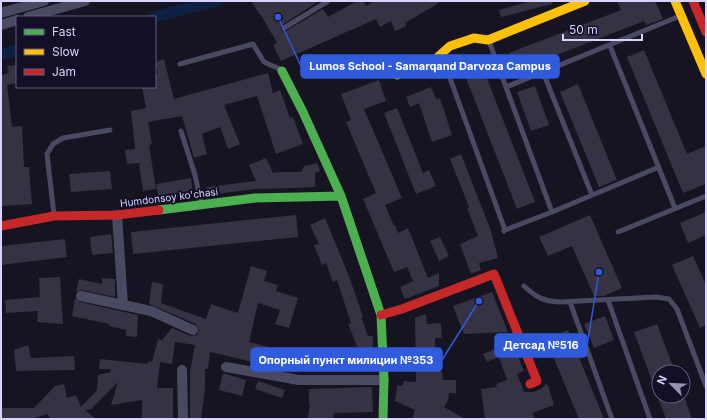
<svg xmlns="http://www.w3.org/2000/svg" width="707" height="420" font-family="Inter,sans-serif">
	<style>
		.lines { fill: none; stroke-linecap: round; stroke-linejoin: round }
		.canal { stroke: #0d2144; stroke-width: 11 }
		.building { fill: #343243 }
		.lane { stroke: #4a4962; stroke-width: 5 }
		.street { stroke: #4a4962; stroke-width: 10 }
		.fast { stroke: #4caf50; stroke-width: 9 }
		.slow { stroke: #ffc107; stroke-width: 9 }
		.jam { stroke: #c62828; stroke-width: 9 }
		.labels { text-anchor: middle; stroke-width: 4; stroke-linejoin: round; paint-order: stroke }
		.street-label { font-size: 10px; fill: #d9d4ff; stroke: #130f26 }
		.leader { fill: none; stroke: #305bdc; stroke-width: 1.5 }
		.callout-dot { fill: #305bdc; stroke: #130f26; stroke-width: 1.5 }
		.callout { fill: #305bdc; stroke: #305bdc; stroke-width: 1.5 }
		.callout-label { font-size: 11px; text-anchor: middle; font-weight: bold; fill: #fff }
	</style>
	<rect width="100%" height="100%" fill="#161421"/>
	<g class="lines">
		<path class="canal" d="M153,17L218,1
			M1,54L17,50"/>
	</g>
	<path class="building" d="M251,1H319L282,25L280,28L284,32L323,9L328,17L357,1H364L366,6L374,1H442L405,23L407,26L395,31L391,21L380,27L376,19L281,61L273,45L277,43L261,15H260Z
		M531,1H552V4L501,17L499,10Z
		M617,1H655L663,19L646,25L644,21L516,71L509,53L621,10Z
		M644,50L687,154L706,146V184L683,193L627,57Z
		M479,58L535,202L517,209L461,65Z
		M164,59L174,99L268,73L273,93L280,90L290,118L293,117L303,144L276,154L257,96L224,105L240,144L228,149L220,127L202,134L207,154L194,158L182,116L148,122L152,144L149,145L156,189L143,191L139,163L127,164L125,150L135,149L131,111L146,108L142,87H155V74L158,73L155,62Z
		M17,65V83L7,85L12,127L22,126L24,167H29L32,204L1,206V75L9,73L7,66Z
		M379,80L386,101L364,109L402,198L385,205L394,226L395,225L398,233L408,228L428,278L439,273V286L405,299L400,287L413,281L407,267L394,272L363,199L376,193L346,122L351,120L341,94Z
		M578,84L617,180L599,187L560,92Z
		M535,86L549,125L531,131L517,92Z
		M431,87L436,99L440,98L452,135L432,142L419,103L410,107L406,97Z
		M397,108L423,173L429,170L436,186L416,194L384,113Z
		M461,154L491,231L498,258L479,263L481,270L471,274L460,244L478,236L467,208L469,207L450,159Z
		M266,158L273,173L279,172H301L304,166L317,163L320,171L315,173V187L294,188V186V188L257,189L208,195L207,187L256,181L249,165Z
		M110,171L112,189L71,192L69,174Z
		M191,178L193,194L159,199L156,184Z
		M706,212V235L688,243L680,223Z
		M296,215L298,237L133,254L131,232Z
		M590,215L622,288L604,296H594L572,246L548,256L539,237Z
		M325,218L349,276L363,317H361L368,336H373L372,369L344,370V371L324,370L326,351L360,353L348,324L351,323L337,280L333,282L326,263L322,265L314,245L319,244L310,225Z
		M111,234L113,253L92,255L90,237Z
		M440,237L449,256L439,261L430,241Z
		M65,239L67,257L1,265V246Z
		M693,256L706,285V325L700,328L672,265Z
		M251,266L267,271L264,281L278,285L276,291L298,298L289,328L275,324L280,310L258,303L249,342L299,355L295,372L210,352L208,369H205V389L201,419H190V372L195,345L175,342L172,364L160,362L157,388H173V419H142V400L111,405L118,382L91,409L85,410L96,419H50L48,414L31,419H1V408H34L55,386L64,384L67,398L76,395L81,407L97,390L98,375L111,372L110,369H99L100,359L148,364L149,361L152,362L158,339L162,340L172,328L191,336L197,335L199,330L196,324L149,304L152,282L163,284L161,303L206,319L211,304L238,313Z
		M60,277L63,324L37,322L38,311L6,313L5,300L40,297L39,278Z
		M102,278L115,279V297L82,290L76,292L79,279L102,284Z
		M492,292L508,332L464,334L453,306Z
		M75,298L80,302L138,315L137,337L126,336V330L109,326V324L72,316Z
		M426,314L427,324L441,323L442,338H435L436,371H442L443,380H456V393H449L448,400L444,407L465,419H412L415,410L395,401L397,385L402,386L404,381L416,382L415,318Z
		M605,316L614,340L594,348L584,324Z
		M657,324L675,372H659V396H684L692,419H666L634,332Z
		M568,330L604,419H579L546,339Z
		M512,342L524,371L517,374L524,392H533L541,389L547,383L554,405L533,413L534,419H485L481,389L497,387L496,384L507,380L499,357L487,362L483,354Z
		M28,345L31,358L74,356L75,370L16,371L14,350Z
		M223,373L246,380L242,396L219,390Z
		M258,381L285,390L282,398L255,389Z
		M372,387L373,412L334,413L333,419H308L310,403H309V389Z"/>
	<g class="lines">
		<path class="lane" d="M284,28L328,1
			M489,41L552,212
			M610,46L675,208
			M442,56L505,230
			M180,64L253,44L264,62L282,70
			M543,72L592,195
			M506,87L680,16
			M181,131L195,175L201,203
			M54,215L47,154L53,144L63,138L110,130
			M504,231L505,230L552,212L659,167
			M618,232L706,196
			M524,286C537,298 543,301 560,302L656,297L669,299L677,309L706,386
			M608,300L650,419
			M570,302L612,419"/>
		<path class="street" d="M1,13L44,1
			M28,17L85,1
			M1,25L17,20
			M117,215L123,305
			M81,296L151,311L193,330
			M226,367L299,380H384
			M182,370L183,419"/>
		<path class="fast" d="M282,71L303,112L341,196L381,315L384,380L383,419
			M159,210L255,198L341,196"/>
		<path class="slow" d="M675,1L706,74
			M397,75L431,63L450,46L474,38L488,40L585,1"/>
		<path class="jam" d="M693,1L706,32
			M1,226L54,216L117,215L159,210
			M381,315L402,309L494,274L537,381L530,384"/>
	</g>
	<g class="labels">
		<g class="street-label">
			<text transform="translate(169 197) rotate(-7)" y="4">Humdonsoy ko'chasi</text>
		</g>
	</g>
	<path class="leader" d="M278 17L301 66M599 272L587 346M479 301L442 360"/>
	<g class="callout-dot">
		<circle cx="278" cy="17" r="4"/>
		<circle cx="599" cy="272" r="4"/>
		<circle cx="479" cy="301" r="4"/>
	</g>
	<g class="callout">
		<rect x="301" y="55" width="258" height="23" rx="4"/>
		<rect x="495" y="334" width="92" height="23" rx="4"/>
		<rect x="251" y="348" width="191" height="23" rx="4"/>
	</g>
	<g class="callout-label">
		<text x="430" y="70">Lumos School - Samarqand Darvoza Campus</text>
		<text x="541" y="349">Детсад №516</text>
		<text x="346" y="364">Опорный пункт милиции №353</text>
	</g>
	<rect width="707" height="420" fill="none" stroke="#d9d4ff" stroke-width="4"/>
	<rect x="16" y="16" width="140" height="72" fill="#130f26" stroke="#625e7d"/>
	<rect x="24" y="29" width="20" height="6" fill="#4caf50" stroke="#625e7d"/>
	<text x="52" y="36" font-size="12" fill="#d9d4ff">Fast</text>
	<rect x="24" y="49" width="20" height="6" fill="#ffc107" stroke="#625e7d"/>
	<text x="52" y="56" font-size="12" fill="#d9d4ff">Slow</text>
	<rect x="24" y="69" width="20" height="6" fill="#c62828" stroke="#625e7d"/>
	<text x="52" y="76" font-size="12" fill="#d9d4ff">Jam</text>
	<g transform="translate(671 384) rotate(294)"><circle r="19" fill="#130f26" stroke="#625e7d"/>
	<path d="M0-3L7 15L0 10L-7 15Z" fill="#9591b1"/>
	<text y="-6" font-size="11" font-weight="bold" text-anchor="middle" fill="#d9d4ff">N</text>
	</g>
	<path d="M563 34v6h79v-6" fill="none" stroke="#d9d4ff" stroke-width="2"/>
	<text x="569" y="34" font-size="12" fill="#d9d4ff" stroke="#130f26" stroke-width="3" paint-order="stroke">50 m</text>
</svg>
